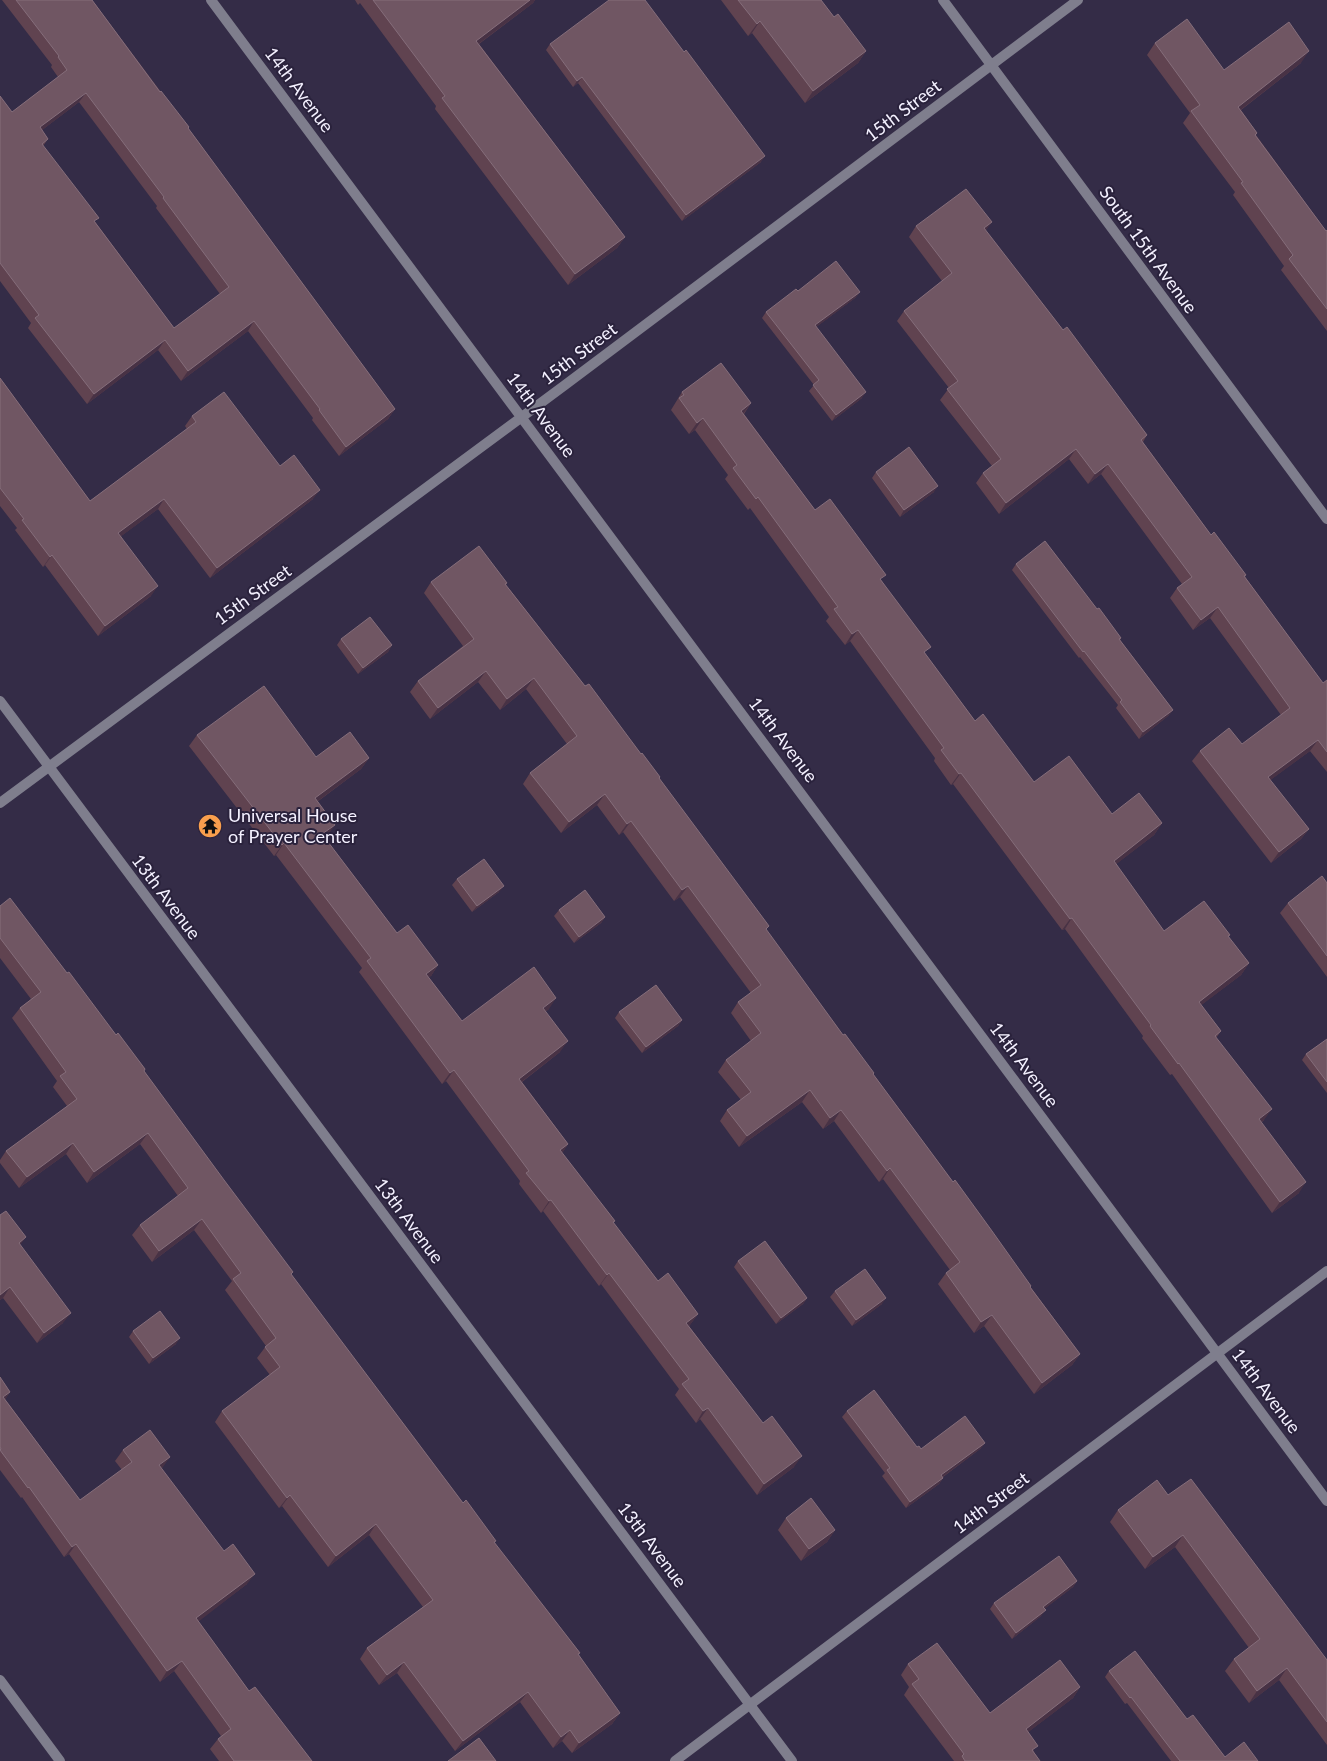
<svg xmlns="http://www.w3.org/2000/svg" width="1327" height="1761" font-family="Lato,sans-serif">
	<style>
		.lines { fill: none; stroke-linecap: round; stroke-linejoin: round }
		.minor { stroke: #7f7e8d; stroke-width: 10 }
		.wall { fill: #604350; fill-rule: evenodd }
		.shaded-wall { fill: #483245 }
		.building { fill: #705663; stroke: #856e7b; fill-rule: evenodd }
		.labels { text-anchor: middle; stroke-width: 4; stroke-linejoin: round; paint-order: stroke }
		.street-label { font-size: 18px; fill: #f4f1ff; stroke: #2a223c }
		.poi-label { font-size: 18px; fill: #f4f1ff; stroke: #2a223c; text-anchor: start }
	</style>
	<rect width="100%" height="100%" fill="#342c47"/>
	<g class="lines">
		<path class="minor" d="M211,0L1327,1501
			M943,0L1327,519
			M0,701L792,1761
			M0,803L565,385L1078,0
			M0,1680L60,1761
			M675,1761L1327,1271"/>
	</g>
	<path class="wall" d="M2,0H92L188,128L395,409L388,419L339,456L312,420L313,418L248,331L181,381L158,350L87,404L28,328L31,323L0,281V96L12,112L58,77L51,67L52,65ZM79,102L157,206L156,208L220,294L174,328L96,223L43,146L48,139L42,130Z
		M355,0H535L533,3L479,44L625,237L617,248L568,285L435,109L436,106L360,3L358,5Z
		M721,0H821L834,17L866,51L858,63L805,103L752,33L748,36Z
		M1155,43L1224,70L1301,63L1241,110L1257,133L1256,135L1326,231L1327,230V331L1281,270L1284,266L1233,195L1235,192L1183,123L1190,113L1147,55Z
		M550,44L761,162L682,221L578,83L573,87L546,50Z
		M916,226L986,231L1063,330L1147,435L1143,442L1211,535L1246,575L1245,577L1323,683L1327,680V772L1310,751L1270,780L1309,829L1301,839L1271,863L1192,761L1200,751L1242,744L1281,715L1210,618L1193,630L1170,598L1177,588L1182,584L1101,474L1088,484L1069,459L999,514L976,483L983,473L992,466L940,400L949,388L897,321L904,311L942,281L909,237Z
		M798,291L860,292L855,298L816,327L862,398L832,421L809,391L814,385L762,318L766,312Z
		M0,378L90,501L187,429L185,426L192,416L280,466L313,499L210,578L158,509L121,536L151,596L98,636L45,565L43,567L15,530L17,528L0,506Z
		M682,392L751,403L744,414L815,510L882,581L926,655L975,721L1034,782L1112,814L1162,823L1154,835L1116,864L1164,931L1230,935L1228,937L1249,963L1241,975L1201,1005L1221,1031L1216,1038L1264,1120L1261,1123L1299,1193L1272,1213L1172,1074L1170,1075L1142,1038L1143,1036L1065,929L1062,930L953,784L951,785L934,761L935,758L850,641L845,645L826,621L829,617L750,508L748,510L725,479L728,475L695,430L689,434L671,410Z
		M876,472L934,492L900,517L872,478Z
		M1016,564L1097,609L1121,638L1120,640L1173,710L1168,716L1139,739L1116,708L1118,705L1080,657L1079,658L1012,570Z
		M431,582L507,583L506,585L585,686L660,777L659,779L766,930L843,1035L873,1074L1080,1354L1072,1365L1034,1394L984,1326L974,1333L938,1284L946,1273L950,1270L883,1179L879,1182L834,1121L823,1129L802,1102L739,1147L720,1121L727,1110L741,1100L718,1072L726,1060L751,1041L731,1013L738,1002L751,993L680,897L674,901L623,832L619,835L597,805L561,833L523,784L530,773L567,744L526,689L500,710L478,682L430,719L410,692L418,681L463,646L424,593Z
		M341,639L392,645L388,652L358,674L337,645Z
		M197,735L316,757L369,758L361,769L317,802L327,836L325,838L397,933L438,965L431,976L428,977L462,1021L549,1009L545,1012L560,1052L522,1082L568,1144L562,1153L615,1221L613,1223L658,1281L698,1314L689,1326L794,1467L757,1495L700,1419L696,1423L675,1395L679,1389L601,1284L599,1286L543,1211L541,1213L519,1184L520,1181L446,1081L442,1084L359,972L362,968L276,855L274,856L189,746Z
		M457,879L499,892L472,912L452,885Z
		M1327,883V977L1280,913L1288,903Z
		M0,906L67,973L116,1035L145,1069L144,1071L291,1275L463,1503L580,1653L578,1655L620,1713L612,1724L572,1753L562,1741L553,1748L520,1702L455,1751L397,1673L379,1685L360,1659L367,1648L423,1607L369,1535L328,1567L282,1506L279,1508L215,1422L222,1411L270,1375L257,1358L266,1346L225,1290L232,1281L194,1230L152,1262L132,1235L140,1225L178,1196L140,1144L87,1183L66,1154L19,1188L0,1163V1160L6,1151L67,1106L53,1087L57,1081L12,1018L20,1008L31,999L0,958Z
		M559,910L605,917L601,923L574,943L554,916Z
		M619,1012L682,1020L678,1026L642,1053L615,1018Z
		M1327,1039V1093L1302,1060L1306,1054Z
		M0,1215L20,1245L63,1323L37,1343L3,1298L0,1300Z
		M738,1261L807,1298L803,1304L776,1324L734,1267Z
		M835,1291L882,1304L852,1326L830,1297Z
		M133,1331L176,1344L149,1364L129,1337Z
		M0,1377L10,1392L5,1399L80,1500L122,1470L115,1461L123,1450L163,1467L161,1468L247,1584L198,1621L249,1691L312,1761H219L210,1749L218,1739L221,1736L174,1671L160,1682L69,1554L64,1557L22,1497L21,1498L0,1470Z
		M847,1411L921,1449L985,1443L980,1449L943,1477V1478L939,1484L906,1508L882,1476L885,1473L842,1417Z
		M1168,1495L1327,1660V1745L1279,1680L1249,1703L1225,1671L1234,1659L1249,1648L1175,1547L1145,1569L1110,1522L1118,1510Z
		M786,1518L835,1530L827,1542L801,1561L778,1530Z
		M1077,1581L1073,1587L1044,1609L1041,1616L1012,1639L990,1609L994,1603Z
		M908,1664L990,1713L1080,1687L1073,1698L1028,1732L1034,1752L1040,1761H954L904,1695L909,1687L901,1675Z
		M1109,1671L1187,1719L1225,1757L1258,1761H1171L1127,1703L1125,1704L1105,1677Z"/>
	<path class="shaded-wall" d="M530,0H535L533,3L469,51L476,41Z
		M760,21L752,33L748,36L757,24Z
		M866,51L858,63L805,103L813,91Z
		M1309,51L1301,63L1230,118L1238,107Z
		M582,77L578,83L573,87L577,81Z
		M86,93L79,102L33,137L40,127Z
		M765,156L761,162L682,221L686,215Z
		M992,222L984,233V228Z
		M625,237L617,248L568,285L575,274Z
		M860,292L855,298L811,331L815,325Z
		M254,321L248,331L181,381L188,371Z
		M165,340L158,350L87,404L94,394Z
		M866,392L862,398L832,421L836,415Z
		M751,403L743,414L741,411Z
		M395,409L388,419L339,456L346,447Z
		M703,418L695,430L689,434L697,423Z
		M1076,449L1069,459L999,514L1006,503Z
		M1108,464L1101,474L1088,484L1095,474Z
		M938,486L934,492L900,517L904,510Z
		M320,490L313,499L210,578L217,568Z
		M164,499L158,509L112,543L118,533Z
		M52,555L45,565L43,567L50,557Z
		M158,586L151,596L98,636L105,626Z
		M1218,607L1210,618L1193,630L1201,620Z
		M858,630L850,641L845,645L852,634Z
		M392,645L388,652L358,674L363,668Z
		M486,671L478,682L430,719L438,708Z
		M534,678L526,689L500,710L507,699Z
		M1173,710L1168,716L1139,739L1143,732Z
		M1318,740L1310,751L1260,788L1268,777Z
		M369,758L361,769L307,809L315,798Z
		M961,773L953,784L951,785L959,774Z
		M605,794L597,805L561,833L569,822Z
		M631,821L623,832L619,835L627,824Z
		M1162,823L1154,835L1106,872L1114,861Z
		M335,825L327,836L315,845L322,834Z
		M1309,829L1301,839L1271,863L1279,852Z
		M284,843L276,855L274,856L282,845Z
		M504,886L499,892L472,912L477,906Z
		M688,886L680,897L674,901L682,890Z
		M605,917L601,923L574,943L579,937Z
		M1072,918L1065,929L1062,930L1070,919Z
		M1249,963L1241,975L1191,1013L1199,1002Z
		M438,965L431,976L418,985L426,974Z
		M556,998L549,1009L535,1019L543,1008Z
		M682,1020L678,1026L642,1053L646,1047Z
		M568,1041L560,1052L511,1090L519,1079Z
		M454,1070L446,1081L442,1084L450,1073Z
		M810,1090L802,1102L739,1147L747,1136Z
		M1272,1109L1264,1120L1251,1130L1259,1119Z
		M841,1110L834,1121L823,1129L830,1118Z
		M148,1133L140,1144L87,1183L94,1172Z
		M73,1143L66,1154L19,1188L27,1177Z
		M568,1144L561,1155L560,1150Z
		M890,1168L883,1179L879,1182L887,1171Z
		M1306,1182L1299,1193L1272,1213L1280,1202Z
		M551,1200L543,1211L541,1213L549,1201Z
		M202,1219L194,1230L152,1262L159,1251Z
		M26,1237L18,1248L19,1243Z
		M609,1273L601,1284L599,1286L607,1275Z
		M10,1287L3,1298L0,1300V1295Z
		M807,1298L803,1304L776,1324L781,1318Z
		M886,1298L882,1304L852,1326L856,1320Z
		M71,1313L63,1323L37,1343L44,1333Z
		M698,1314L690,1325L678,1334L686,1323Z
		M992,1315L984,1326L974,1333L981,1322Z
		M180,1338L176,1344L149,1364L153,1358Z
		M1080,1354L1072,1365L1034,1394L1042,1383Z
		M10,1392L3,1403V1397Z
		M708,1408L700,1419L696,1423L703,1411Z
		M985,1443L980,1449L937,1481L941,1475Z
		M802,1456L794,1467L757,1495L764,1484Z
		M170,1457L163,1467L152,1476L159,1465Z
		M943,1478L939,1484L906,1508L910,1502Z
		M290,1495L282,1506L279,1508L287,1498Z
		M376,1524L369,1535L328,1567L336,1556Z
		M835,1530L827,1542L801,1561L809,1549Z
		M1183,1535L1175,1547L1145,1569L1153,1557Z
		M76,1544L69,1554L64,1557L72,1547Z
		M255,1574L247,1584L189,1629L196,1618Z
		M1077,1581L1073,1587L1039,1613L1043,1607Z
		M1046,1610L1041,1616L1012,1639L1016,1633Z
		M182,1661L174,1671L160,1682L167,1671Z
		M404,1662L397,1673L379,1685L387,1675Z
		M1287,1668L1279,1680L1249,1703L1257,1691Z
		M1080,1687L1073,1698L1018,1740L1026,1729Z
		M528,1692L520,1702L455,1751L463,1741Z
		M620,1713L612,1724L572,1753L579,1743Z
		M570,1730L562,1741L553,1748L561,1737Z"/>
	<path class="building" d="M16,0H92L160,92L161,91L189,127L188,128L395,409L346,447L319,410L320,409L254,321L188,371L165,340L94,394L35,318L39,315L0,263V96L12,112L67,70L58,57L59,56ZM86,93L164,197L163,198L229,287L174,328L94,221L99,218L42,144L48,139L40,127Z
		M373,0H530L476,41L625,237L575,274L442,98L445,96Z
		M609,0H645L684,52L686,50L765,156L686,215L582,77L577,81L550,44Z
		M738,0H821L834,17L838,14L866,51L813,91L760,21L757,24Z
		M1187,19L1224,70L1289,22L1309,51L1238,107L1257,133L1255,135L1326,231L1327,230V309L1289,259L1293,255L1241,183L1243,182L1191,111L1200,105L1155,43Z
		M966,189L992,222L984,228L1063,330L1067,327L1147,435L1141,440L1211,535L1214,532L1246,575L1244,576L1323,683L1327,680V752L1318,740L1268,777L1309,829L1279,852L1200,751L1229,728L1242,744L1290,708L1218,607L1201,620L1177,588L1192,577L1108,464L1095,474L1076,449L1006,503L983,473L1001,459L947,389L958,381L904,311L952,273L916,226Z
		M836,261L860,292L815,325L866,392L836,415L813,385L819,380L766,312L796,289L798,291Z
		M721,363L751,403L741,411L815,510L830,499L886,575L880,579L931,647L924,652L975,721L983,714L1034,782L1069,756L1112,814L1139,793L1162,823L1114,861L1164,931L1204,901L1230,935L1228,936L1249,963L1199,1002L1221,1031L1215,1036L1272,1109L1259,1119L1306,1182L1280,1202L1179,1063L1178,1064L1150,1026L1151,1025L1072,918L1070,919L961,773L959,774L941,750L944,748L858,630L852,634L834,609L838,607L758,497L756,499L733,468L737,465L703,418L697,423L679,398L684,395L682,392Z
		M0,378L90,501L196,422L192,416L224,392L280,466L294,455L320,490L217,568L164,499L118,533L158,586L105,626L52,555L50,557L22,520L24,519L0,488Z
		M909,447L938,486L904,510L876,472Z
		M1045,541L1097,609L1099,608L1121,638L1119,639L1173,710L1143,732L1120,702L1122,700L1084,651L1083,652L1016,564Z
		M479,546L507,583L505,584L585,686L589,684L641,754L642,753L660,777L659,778L769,926L766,929L843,1035L845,1034L874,1073L873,1074L953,1182L955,1180L992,1231L1031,1286L1030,1287L1080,1354L1042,1383L992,1315L981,1322L946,1273L960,1262L890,1168L887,1171L841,1110L830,1118L810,1090L747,1136L727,1110L751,1092L726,1060L761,1033L738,1002L761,985L688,886L682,890L631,821L627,824L605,794L569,822L530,773L577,736L534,678L507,699L486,671L438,708L418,681L474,639L431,582Z
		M370,617L392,645L363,668L341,639Z
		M264,686L316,757L350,732L369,758L315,798L335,825L322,834L397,933L408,925L438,965L426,974L462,1021L534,967L556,998L543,1008L568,1041L519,1079L568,1144L560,1150L615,1221L613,1222L658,1281L668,1273L698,1314L686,1323L763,1423L772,1416L802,1456L764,1484L708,1408L703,1411L682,1384L689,1379L609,1273L607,1275L551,1200L549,1201L526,1173L529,1171L454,1070L450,1073L367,961L371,958L284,843L282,845L197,735Z
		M484,859L504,886L477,906L457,879Z
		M1322,876L1327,883V956L1288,903Z
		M585,890L605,917L579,937L559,910Z
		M10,898L67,973L69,972L116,1035L118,1033L145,1069L144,1071L224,1180L293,1272L291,1274L463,1503L466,1500L496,1541L494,1542L580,1653L578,1654L620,1713L579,1743L570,1730L561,1737L528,1692L463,1741L404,1662L387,1675L367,1648L433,1600L376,1524L336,1556L290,1495L287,1498L222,1411L280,1367L265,1347L276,1338L233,1279L241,1273L202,1219L159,1251L140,1225L188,1188L148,1133L94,1172L73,1143L27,1177L6,1151L77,1099L60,1076L66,1072L20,1008L41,992L0,938V906Z
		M656,985L682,1020L646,1047L619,1012Z
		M1327,1039V1082L1306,1054Z
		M6,1211L26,1237L19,1243L71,1313L44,1333L10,1287L0,1295V1215Z
		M765,1241L807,1298L781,1318L738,1261Z
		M865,1269L886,1298L856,1320L835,1291Z
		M160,1311L180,1338L153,1358L133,1331Z
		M0,1377L10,1392L3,1397L80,1500L132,1462L123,1450L150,1430L170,1457L159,1465L224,1551L233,1544L255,1574L196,1618L249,1691L255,1687L312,1761H234L218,1739L231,1729L182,1661L167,1671L76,1544L72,1547L29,1487L28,1488L0,1450L1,1449L0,1447Z
		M874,1390L917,1447L919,1446L921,1449L965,1416L985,1443L941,1475L943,1478L910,1502L887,1470L890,1468L847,1411Z
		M1191,1479L1327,1660V1722L1287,1668L1257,1691L1234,1659L1260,1639L1183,1535L1153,1557L1118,1510L1157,1480L1168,1495Z
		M811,1498L835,1530L809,1549L786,1518Z
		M1059,1556L1077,1581L1043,1607L1046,1610L1016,1633L994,1603Z
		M937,1643L990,1713L1060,1660L1080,1687L1026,1729L1038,1746L1032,1750L1040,1761H965L962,1756L964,1754L912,1684L919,1679L908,1664Z
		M1135,1651L1187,1719L1193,1715L1225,1757L1244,1742L1258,1761H1180L1131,1697L1130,1698L1109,1671Z
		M479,1738L496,1761H448Z"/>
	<defs>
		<g id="temple-disc" transform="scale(1.25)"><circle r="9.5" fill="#f99f4d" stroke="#2a223c"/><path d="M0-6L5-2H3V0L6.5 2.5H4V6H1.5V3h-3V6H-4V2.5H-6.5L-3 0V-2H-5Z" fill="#111"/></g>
	</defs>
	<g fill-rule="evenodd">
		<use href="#temple-disc" x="210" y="826"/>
	</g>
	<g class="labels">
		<g class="street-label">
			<text transform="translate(299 90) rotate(53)" y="6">14th Avenue</text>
			<text transform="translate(903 111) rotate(-37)" y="6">15th Street</text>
			<text transform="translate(1148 250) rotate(54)" y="6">South 15th Avenue</text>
			<text transform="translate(579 354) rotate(-37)" y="6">15th Street</text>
			<text transform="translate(541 415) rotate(53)" y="6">14th Avenue</text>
			<text transform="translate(253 595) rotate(-36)" y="6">15th Street</text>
			<text transform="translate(783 740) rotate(53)" y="6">14th Avenue</text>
			<text transform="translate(166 897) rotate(53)" y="6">13th Avenue</text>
			<text transform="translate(1024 1065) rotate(53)" y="6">14th Avenue</text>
			<text transform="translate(409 1221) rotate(53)" y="6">13th Avenue</text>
			<text transform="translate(1266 1391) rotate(53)" y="6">14th Avenue</text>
			<text transform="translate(991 1503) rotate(-37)" y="6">14th Street</text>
			<text transform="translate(652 1545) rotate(53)" y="6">13th Avenue</text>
		</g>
		<g class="poi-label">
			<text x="228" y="822">Universal House<tspan x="228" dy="21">of Prayer Center</tspan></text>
		</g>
	</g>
</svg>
